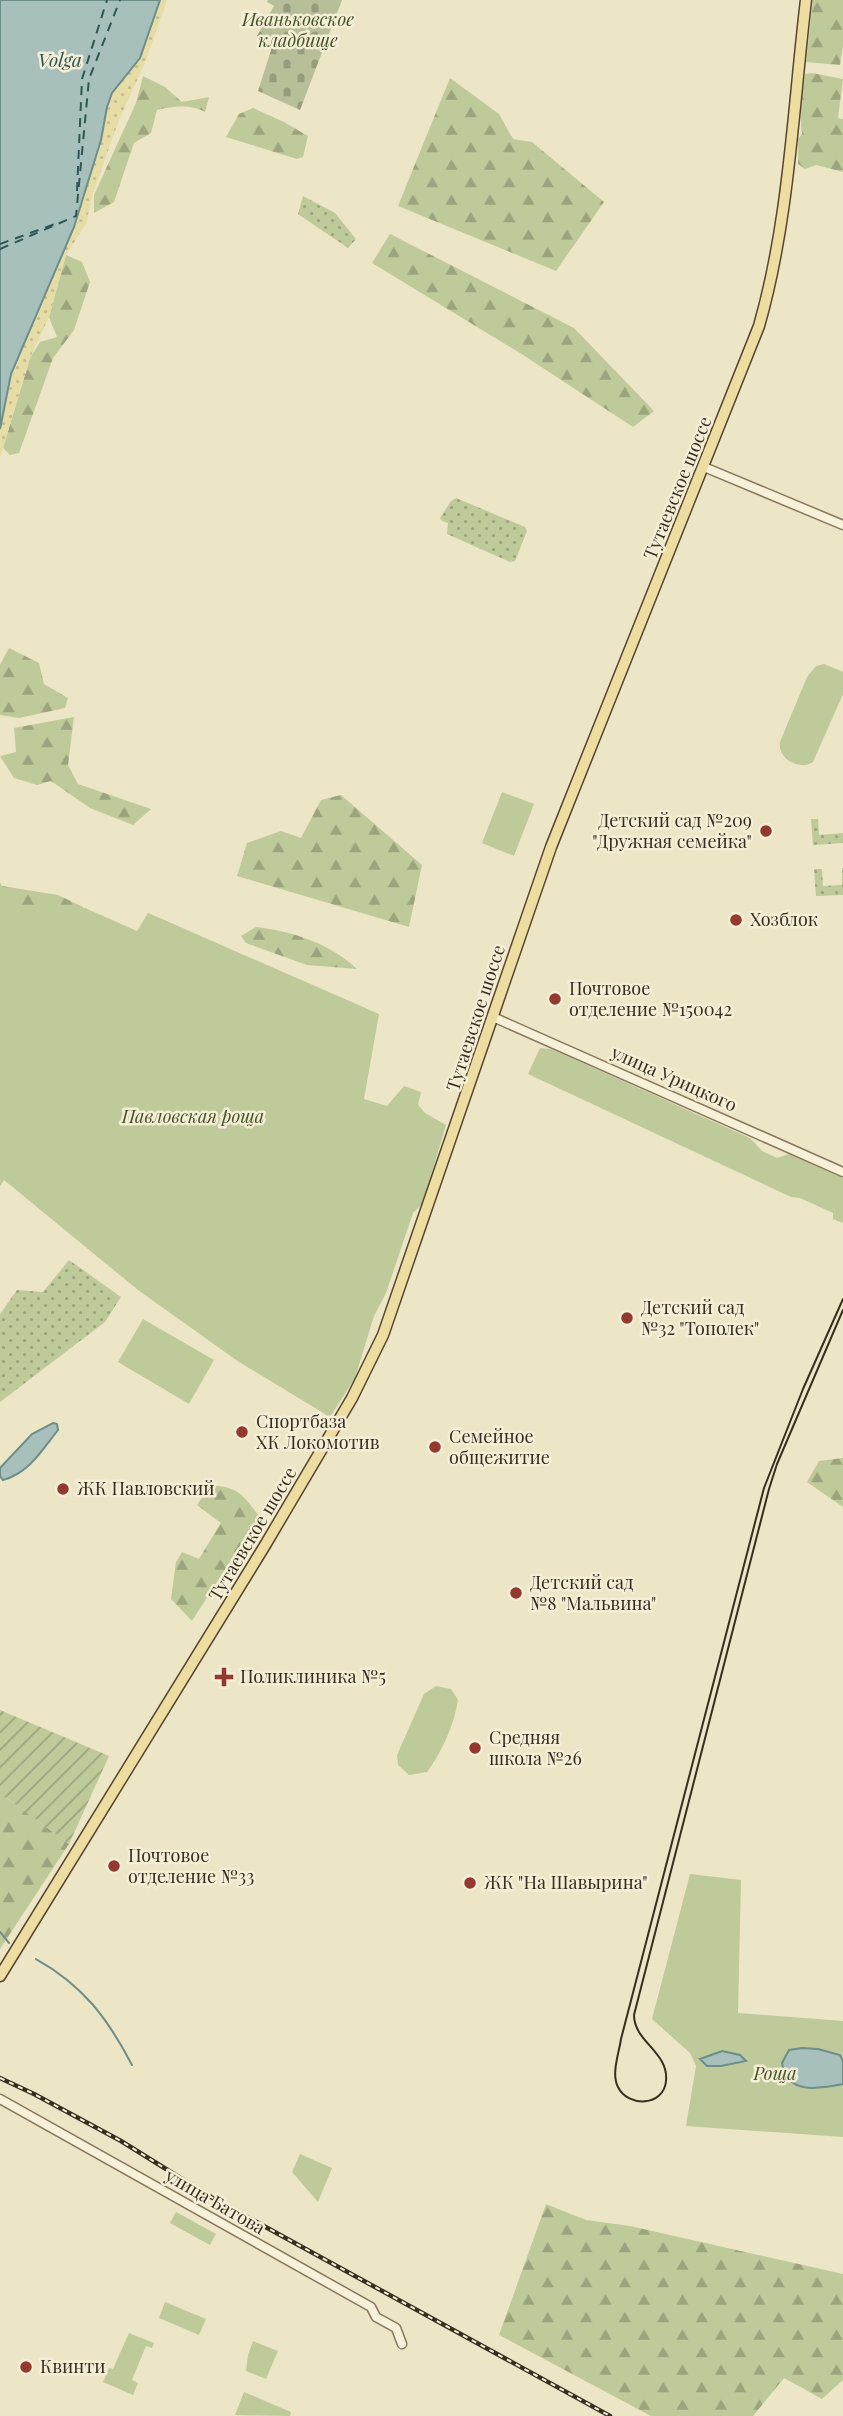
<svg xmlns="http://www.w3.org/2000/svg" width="843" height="2416" font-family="'Playfair Display',serif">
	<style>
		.grass { fill: url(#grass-dots) }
		.forest { fill: url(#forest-firs) }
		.sand { fill: url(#sand-dots) }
		.cemetery { fill: url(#cemetery-stones) }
		.park { fill: #bfca9b }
		.garden { fill: url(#garden-furrows) }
		.water { fill: #a8c0bb; stroke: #6f8e89; stroke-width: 2 }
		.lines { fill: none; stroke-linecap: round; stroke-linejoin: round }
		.stream { stroke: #6f8e89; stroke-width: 2 }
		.ferry { stroke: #305557; stroke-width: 2; stroke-dasharray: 9 7; stroke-linecap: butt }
		.minor-casing { stroke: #87775d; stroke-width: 11 }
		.major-casing { stroke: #554531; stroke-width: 13 }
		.minor { stroke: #f7f1d9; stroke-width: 8 }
		.major { stroke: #eddda1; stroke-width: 10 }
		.tram { stroke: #382e20; stroke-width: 2 }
		.rail-casing { stroke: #382e20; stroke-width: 4.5 }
		.rail { stroke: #f4eed6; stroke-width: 2; stroke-dasharray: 5; stroke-linecap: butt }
		.poi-dot { fill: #933930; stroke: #f4eed6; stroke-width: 2.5 }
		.labels { text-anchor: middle; stroke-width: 5; stroke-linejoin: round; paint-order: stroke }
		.park-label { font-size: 18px; font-style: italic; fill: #445328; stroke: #f4eed6 }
		.street-label { font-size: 18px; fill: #382e20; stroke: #f4eed6 }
		.poi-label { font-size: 18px; fill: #382e20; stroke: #f4eed6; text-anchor: start }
		.water-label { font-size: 19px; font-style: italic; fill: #305557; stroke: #f4eed6 }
	</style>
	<defs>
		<pattern id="grass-dots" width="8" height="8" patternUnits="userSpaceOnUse" patternTransform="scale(1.75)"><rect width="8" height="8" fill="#bfca9b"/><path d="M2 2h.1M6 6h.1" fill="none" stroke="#9ca47e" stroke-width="1.8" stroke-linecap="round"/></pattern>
		<pattern id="forest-firs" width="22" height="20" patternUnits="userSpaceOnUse" patternTransform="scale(1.75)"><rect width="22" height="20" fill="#bfca9b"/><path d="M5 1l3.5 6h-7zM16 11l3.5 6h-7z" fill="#9ca47e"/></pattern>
		<pattern id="sand-dots" width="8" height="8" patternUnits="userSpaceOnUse" patternTransform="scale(1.75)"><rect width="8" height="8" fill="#e6dca5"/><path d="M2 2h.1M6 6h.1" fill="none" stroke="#c6bd8e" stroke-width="1.8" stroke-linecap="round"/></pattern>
		<pattern id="cemetery-stones" width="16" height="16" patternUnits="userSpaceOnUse" patternTransform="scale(1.75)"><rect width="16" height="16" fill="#b7bf99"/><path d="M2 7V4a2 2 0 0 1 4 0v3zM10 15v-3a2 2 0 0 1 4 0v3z" fill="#969c7c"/></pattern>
		<pattern id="garden-furrows" width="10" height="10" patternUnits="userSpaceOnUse" patternTransform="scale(1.75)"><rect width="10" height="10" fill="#bfca9b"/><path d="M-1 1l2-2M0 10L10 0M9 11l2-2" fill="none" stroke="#9ca47e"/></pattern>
	</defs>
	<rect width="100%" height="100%" fill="#ece5c6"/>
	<path class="grass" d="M303,196L335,213L356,239L348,248L298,214Z
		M456,498L525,527L527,531L515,561L510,562L447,534L448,523L442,521L440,518L451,501Z
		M811,819H818L819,835L843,833V843L813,845Z
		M842,868H843V895L816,896L814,869H822L823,886L842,885Z
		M69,1260L121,1297L105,1322L0,1402V1314L17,1290L43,1292Z"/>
	<path class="forest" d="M813,0H843V45L840,65L806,62Z
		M812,73L843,79L838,118L843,119V172L816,165L805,169L798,164V139L802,134C799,113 802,95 805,74Z
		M143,76L165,87L182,102L209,97L205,112C191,104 173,106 157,110L151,133L134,143L114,202L94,213V195L136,103Z
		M450,78L499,114L513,139L532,142L604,202L556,271L398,206Z
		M253,108L284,122L308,136L303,157L297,159L226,137L239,114Z
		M390,234L574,328L654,411L633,427L520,353L372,263Z
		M66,255L82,262L90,282L74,330L53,358L19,453L10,455L3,448L30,358L40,342L57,337L49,317Z
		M9,648L39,663L44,684L68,698L65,708L19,718L0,715V665Z
		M74,717L68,765L78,784L151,809L133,825L90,808L51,781L37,785L14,778L0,756L16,752L14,728Z
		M341,795L422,865L409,927L237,876L247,843L281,831L301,838L321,800Z
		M0,882L2,886L58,895L83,907L87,917L139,933L150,914L209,940L0,942Z
		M256,927C292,931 331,944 357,969L307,965L246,943L241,936Z
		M843,1458V1507L807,1482L819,1461Z
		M210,1485C239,1487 243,1495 259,1516L192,1621L171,1599L176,1562L182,1552L199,1559L221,1523L197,1505Z
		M0,1795L7,1798L69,1844L0,1949Z
		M546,2204L586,2220L630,2226L843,2274V2380L822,2399L784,2378L753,2416H651L499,2335Z"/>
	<path class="sand" d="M160,0H167L145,63L119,120L93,193L86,224L66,255L49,317L30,358L0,458V429L11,374L74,227L101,140L107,107L112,92L140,58Z"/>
	<path class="cemetery" d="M268,0H342L300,110L258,91L273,44L257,36L274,6L267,2Z"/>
	<path class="park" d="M824,664L843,672V694L813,762C800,771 777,759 780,742L807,677L816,666Z
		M502,792L534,804L514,856L482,843Z
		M85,908L137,931L148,913L379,1014L364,1099L387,1106L404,1086L421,1092L418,1105L425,1113L446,1125L423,1203L413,1213L386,1293L374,1316L355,1378L330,1417L239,1362L138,1290L4,1180L0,1186V911Z
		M540,1048L551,1049L750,1138L762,1151L777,1158L789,1154L843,1178V1223L833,1219V1213L800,1198L791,1197L528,1074Z
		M143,1319L214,1360L189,1404L118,1362Z
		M436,1686L451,1689L458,1700C454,1725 442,1752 427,1772L409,1775L398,1765L397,1755L424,1694Z
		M690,1874L741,1880L738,2013L843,2021V2137L686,2126L696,2066L690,2053L652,2019Z
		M300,2154L332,2168L318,2202L292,2172Z
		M176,2212L216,2234L210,2245L170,2223Z
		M165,2302L206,2319L199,2335L159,2318Z
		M129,2333L154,2343L152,2348L146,2346L132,2380L138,2383L133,2395L103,2382L109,2368L113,2369Z
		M253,2341L278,2351L266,2379L246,2371L248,2355Z
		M244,2392L291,2412L290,2416L235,2415Z"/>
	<path class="garden" d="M0,1710L109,1756L69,1844L7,1798L0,1795Z"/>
	<path class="water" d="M0,0H160L140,58L112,93L107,107L101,140L74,227L11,374L0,429Z
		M53,1423L57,1424L58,1430C42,1450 29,1473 3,1480L0,1476V1468L32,1434Z
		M802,2048L818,2049L840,2055L843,2061V2084C818,2089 787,2095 782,2063L789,2050Z
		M722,2051L740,2055L746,2061L721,2066H707L700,2059Z"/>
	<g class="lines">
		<path class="stream" d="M0,1932L9,1943
			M36,1959C83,1985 108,2019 132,2065"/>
		<path class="ferry" d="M77,191L82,79L107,0
			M0,244L55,224
			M0,249L76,216L89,79L120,0"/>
		<g class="minor-casing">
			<path id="minor" d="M704,467L843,525
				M493,1017L843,1172
				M0,2099L371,2307L376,2317L396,2328L402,2344"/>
		</g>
		<g class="major-casing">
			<path id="major" d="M0,1976L264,1547L352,1398L383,1335L551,847L759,326C789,221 793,109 806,0"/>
		</g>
		<use href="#minor" class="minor"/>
		<use href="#major" class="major"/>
		<path class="tram" d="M843,1299L803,1389L764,1488L621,2039C619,2053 611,2074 618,2087C628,2108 664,2106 666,2081C669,2052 634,2042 634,2015L769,1489L777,1464L843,1310"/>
		<g class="rail-casing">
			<path id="rail" d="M0,2078L34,2094L121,2141L211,2197L610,2416"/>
		</g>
		<use href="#rail" class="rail"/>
	</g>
	<g class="poi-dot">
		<circle cx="766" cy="831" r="7"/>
		<circle cx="736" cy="920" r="7"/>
		<circle cx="555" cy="999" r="7"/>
		<circle cx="627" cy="1318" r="7"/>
		<circle cx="242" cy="1432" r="7"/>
		<circle cx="435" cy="1447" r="7"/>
		<circle cx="63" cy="1489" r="7"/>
		<circle cx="516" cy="1593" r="7"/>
		<path d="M220.5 1666.5h7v7h7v7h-7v7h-7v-7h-7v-7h7z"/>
		<circle cx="475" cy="1748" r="7"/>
		<circle cx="114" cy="1866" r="7"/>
		<circle cx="470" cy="1883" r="7"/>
		<circle cx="26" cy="2367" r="7"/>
	</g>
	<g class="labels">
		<g class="park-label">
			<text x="298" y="26">Иваньковское<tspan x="298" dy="21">кладбище</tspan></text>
			<text x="193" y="1123">Павловская роща</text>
			<text x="775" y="2080">Роща</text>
		</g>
		<g class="street-label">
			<text transform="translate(678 488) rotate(-68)" y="6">Тутаевское шоссе</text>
			<text transform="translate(476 1018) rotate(-72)" y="6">Тутаевское шоссе</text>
			<text transform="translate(674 1079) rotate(24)" y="6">улица Урицкого</text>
			<text transform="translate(253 1534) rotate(-59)" y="6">Тутаевское шоссе</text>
			<text transform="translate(215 2202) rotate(30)" y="6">улица Батова</text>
		</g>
		<g class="poi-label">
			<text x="752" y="827" text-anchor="end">Детский сад №209<tspan x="752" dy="21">"Дружная семейка"</tspan></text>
			<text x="750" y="926">Хозблок</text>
			<text x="569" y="995">Почтовое<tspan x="569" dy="21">отделение №150042</tspan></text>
			<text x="641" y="1314">Детский сад<tspan x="641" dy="21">№32 "Тополек"</tspan></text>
			<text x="256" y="1428">Спортбаза<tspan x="256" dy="21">ХК Локомотив</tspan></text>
			<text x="449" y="1443">Семейное<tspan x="449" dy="21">общежитие</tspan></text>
			<text x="77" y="1495">ЖК Павловский</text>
			<text x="530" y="1589">Детский сад<tspan x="530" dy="21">№8 "Мальвина"</tspan></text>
			<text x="240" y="1683">Поликлиника №5</text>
			<text x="489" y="1744">Средняя<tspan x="489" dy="21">школа №26</tspan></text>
			<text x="128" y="1862">Почтовое<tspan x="128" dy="21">отделение №33</tspan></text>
			<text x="484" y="1889">ЖК "На Шавырина"</text>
			<text x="40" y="2373">Квинти</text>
		</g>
		<g class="water-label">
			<text x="60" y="67">Volga</text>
		</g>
	</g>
</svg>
